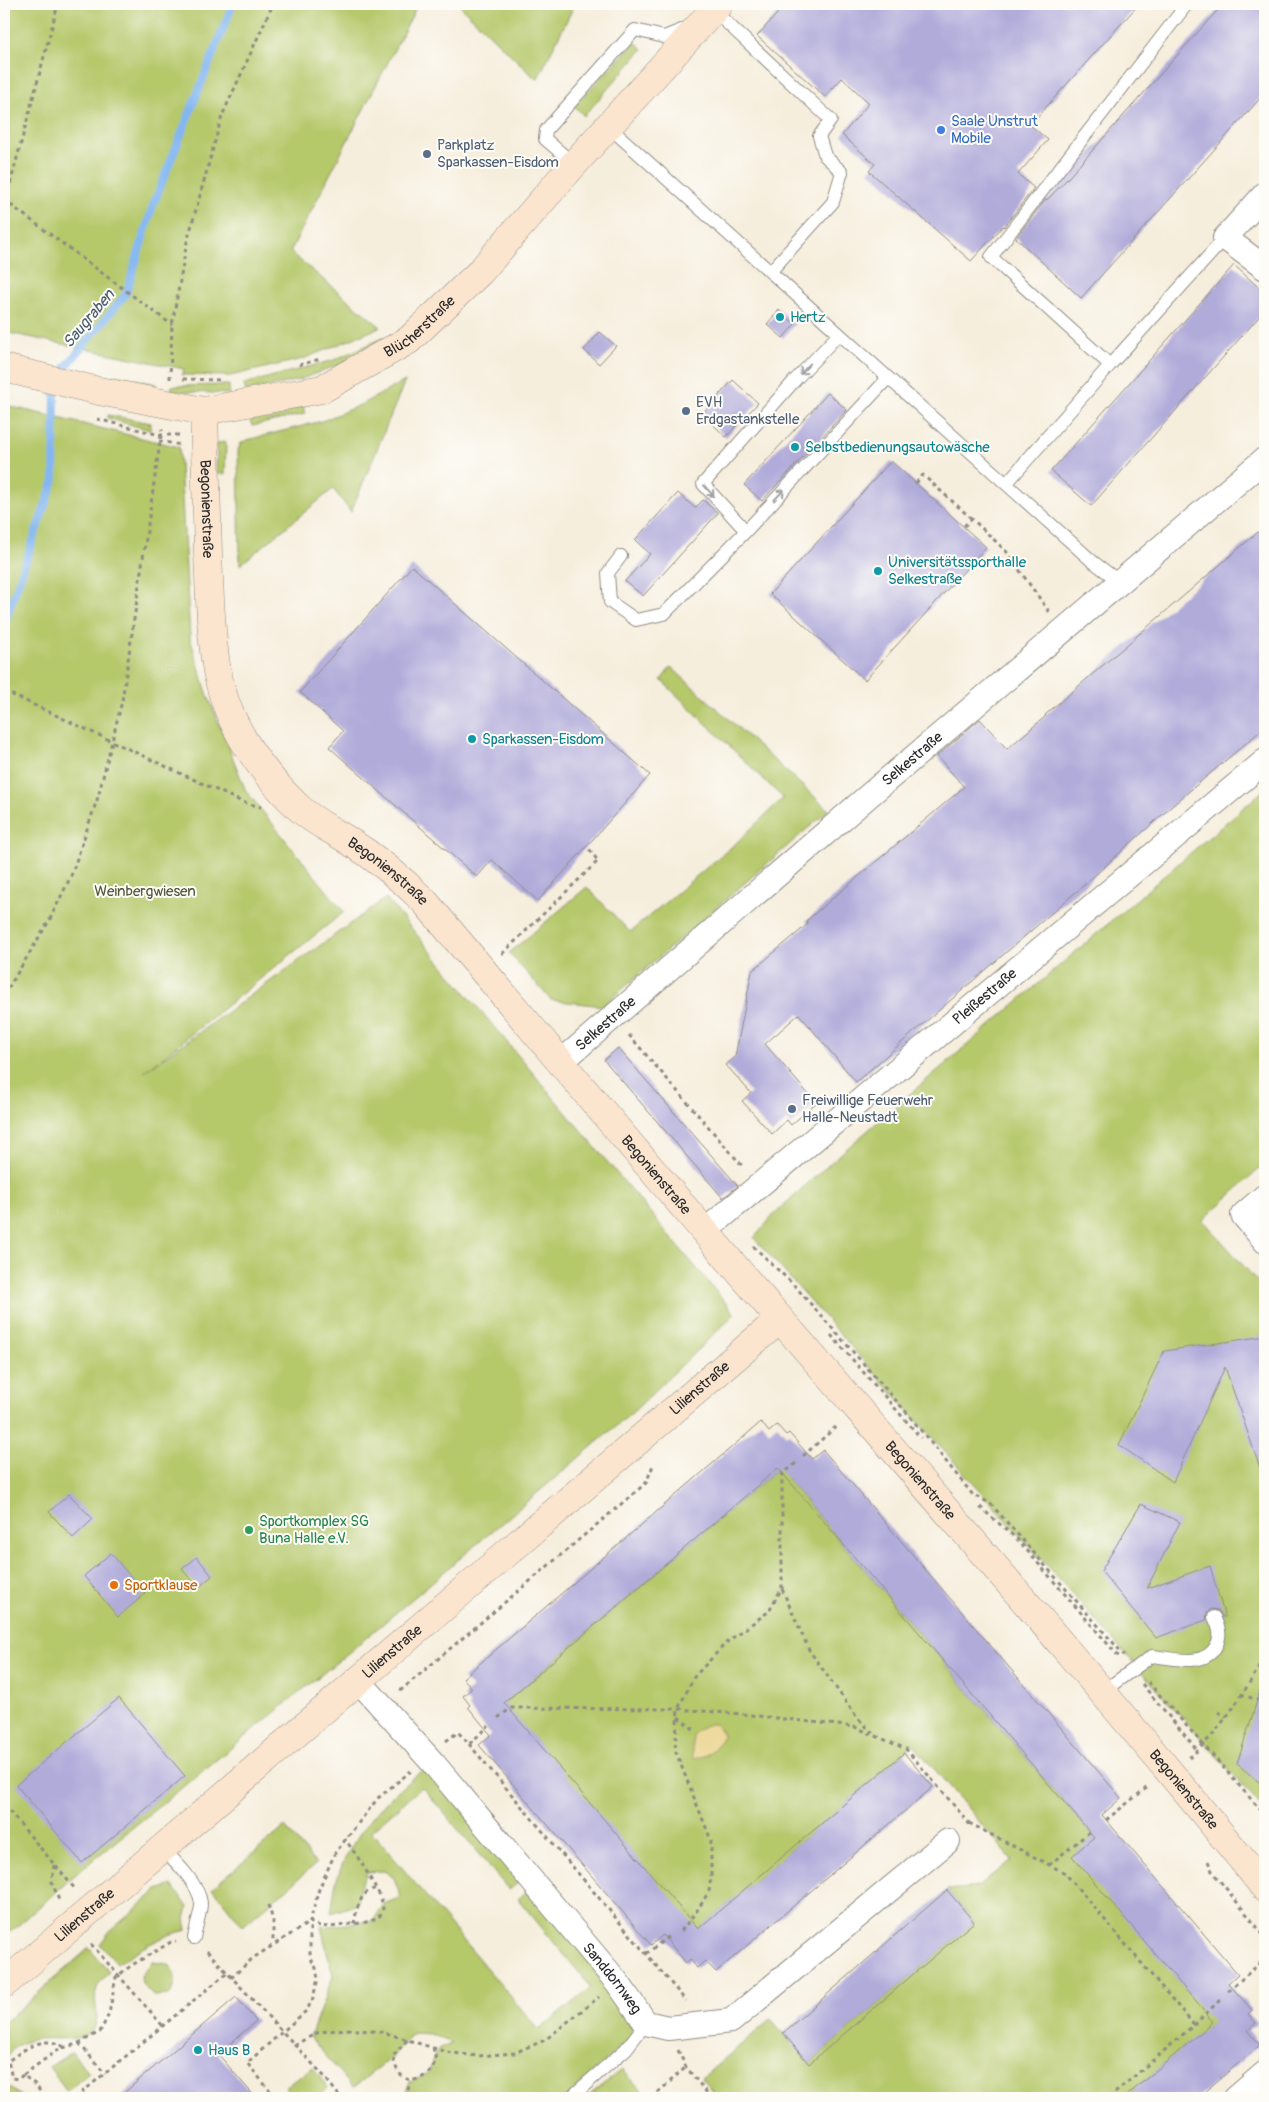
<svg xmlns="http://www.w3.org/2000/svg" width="1269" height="2102" font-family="Pangolin,sans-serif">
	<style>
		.green { fill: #b5c86b; stroke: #707a4b }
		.sand { fill: #eeda9e; stroke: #8c8264 }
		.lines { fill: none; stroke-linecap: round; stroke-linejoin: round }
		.stream { stroke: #84b7f1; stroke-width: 8 }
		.building { fill: #b1abda }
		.lane-casing { stroke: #908c84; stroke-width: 14 }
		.street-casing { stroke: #908c84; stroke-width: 26 }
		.secondary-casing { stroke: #908c84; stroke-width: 29 }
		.path { stroke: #908c84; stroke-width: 3; stroke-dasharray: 4 4; stroke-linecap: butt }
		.lane { stroke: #fff; stroke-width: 12 }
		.street { stroke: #fff; stroke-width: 24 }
		.secondary { stroke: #fbe5cf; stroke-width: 28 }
		.oneway { stroke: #a0a0a0 }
		.shop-dot { fill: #3f7fe0; stroke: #fdfcf7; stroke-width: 2 }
		.service-dot { fill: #5c6f8a; stroke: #fdfcf7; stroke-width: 2 }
		.culture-dot { fill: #0f9aa8; stroke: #fdfcf7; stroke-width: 2 }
		.leisure-dot { fill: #2e9e5b; stroke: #fdfcf7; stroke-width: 2 }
		.food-dot { fill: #e8710a; stroke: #fdfcf7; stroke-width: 2 }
		.labels { text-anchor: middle; stroke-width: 4; stroke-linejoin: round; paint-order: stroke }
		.shop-label { font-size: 15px; fill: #366cbe; stroke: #fdfcf7; text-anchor: start }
		.service-label { font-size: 15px; fill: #4e5e75; stroke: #fdfcf7; text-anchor: start }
		.culture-label { font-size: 15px; fill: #0d838f; stroke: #fdfcf7; text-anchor: start }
		.street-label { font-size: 15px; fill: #2b2b2b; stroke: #fdfcf7 }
		.park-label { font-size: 15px; fill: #545a3e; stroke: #fdfcf7 }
		.leisure-label { font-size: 15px; fill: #27864d; stroke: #fdfcf7; text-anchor: start }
		.food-label { font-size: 15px; fill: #c56008; stroke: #fdfcf7; text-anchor: start }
		.water-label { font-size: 16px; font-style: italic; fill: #4a5c70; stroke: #fdfcf7 }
	</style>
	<rect width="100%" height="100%" fill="#fdfcf7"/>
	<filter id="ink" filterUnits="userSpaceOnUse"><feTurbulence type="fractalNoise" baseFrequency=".02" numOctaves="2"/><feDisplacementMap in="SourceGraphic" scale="10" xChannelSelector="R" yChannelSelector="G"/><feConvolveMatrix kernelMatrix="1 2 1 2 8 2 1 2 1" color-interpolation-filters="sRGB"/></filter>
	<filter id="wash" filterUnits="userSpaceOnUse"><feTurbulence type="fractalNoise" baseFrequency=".0096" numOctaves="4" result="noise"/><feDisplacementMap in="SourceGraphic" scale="20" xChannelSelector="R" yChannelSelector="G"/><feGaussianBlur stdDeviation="1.12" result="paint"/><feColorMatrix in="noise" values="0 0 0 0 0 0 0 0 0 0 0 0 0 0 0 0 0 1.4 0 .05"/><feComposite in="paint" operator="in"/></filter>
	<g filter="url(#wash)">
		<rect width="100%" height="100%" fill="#f6eedd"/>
		<path class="green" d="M4,4H418L290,252L381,327L303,359L230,376L182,375L184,369L4,332Z
			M458,4H575L537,80Z
			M635,42L643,49L584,116L574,106Z
			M385,337L343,363L299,380L246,392L244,384L334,360Z
			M113,375L156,384L155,390L112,378Z
			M405,381L351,512L333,489L240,565L238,450L241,443L247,440L322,421L360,405Z
			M229,385L230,394L171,391L172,386Z
			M4,405L179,447L190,638L208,696L246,791L344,912L144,1072L386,898L735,1314L634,1411L353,1649L83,1868L4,1938Z
			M303,406L305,414L252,426L249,418Z
			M108,415L151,423L150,430L107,418Z
			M226,442L225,474L216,473L217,443Z
			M671,667L829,810L603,1006L551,1000L509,953L587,887L630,932L735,844L783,798L661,680Z
			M1265,789V1164L1203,1220L1265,1290V1810L754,1238L777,1211L845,1150Z
			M791,1457L788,1480L1086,1828L1089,1826L1229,2009L1124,2098H718L702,2078L771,2019L810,2063L974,1922L947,1890L978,1887L1012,1860L912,1743L904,1753L687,1939L493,1713Z
			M433,1763L527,1876L509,1890L422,1787L371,1831L539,2030L591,1987L518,1899L534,1885L646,2023L566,2098H403L410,2082L428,2074L435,2052L452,2043L430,2034L413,2033L393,2056L353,2088L310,2037L333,1976L321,1927L373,1921L384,1904L401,1897L394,1878L384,1871L367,1872L359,1890L358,1904L331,1913C333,1904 333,1895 335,1886C348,1835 391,1792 433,1763Z
			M285,1827L316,1864L243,1926L212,1888Z
			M172,1885L188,1907L185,1919L187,1930C160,1936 140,1949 117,1964L100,1944L110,1931L158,1890Z
			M89,1948L109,1972C104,1978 97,1984 96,1992C93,2005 103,2021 90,2033C70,2049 21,2022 4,2063V2023Z
			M152,1962L169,1964C176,1975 178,1984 169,1995L153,1996L142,1984L141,1976Z
			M72,2052L89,2073L67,2091L49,2067Z
			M313,2067L328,2088L316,2098H293L285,2087Z
			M622,2069L644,2093L642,2098H586Z
			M4,2076L8,2087L24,2098H4Z"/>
		<path class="sand" d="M709,1724H715L723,1734C719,1747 707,1757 693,1759C691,1742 690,1730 709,1724Z"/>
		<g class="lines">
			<path class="stream" d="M4,624L54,480L55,380L126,294L153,205L233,4"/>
		</g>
		<g id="blocks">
			<path class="building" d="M786,4H1139L1030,125L1048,140L1018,174L1034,188L1004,227L1003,226L971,261L869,171L875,164L842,135L869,103L842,78L825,97L757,36Z
				M1223,4H1265V93L1081,298L1016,238L1046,199L1047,200L1067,179Z
				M1234,265L1265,293V310L1091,506L1051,471Z
				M779,310L795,324L783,338L767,324Z
				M600,332L616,346L599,364L584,350Z
				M733,380L758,403L726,437L702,414Z
				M828,393L847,410L762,501L744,485Z
				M891,461L986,547L865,680L770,594Z
				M678,493L695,508L703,500L718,513L643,596L625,581L650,554L635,540Z
				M1265,526V727L1173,805L1084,885L856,1082L799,1014L765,1044L816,1103L791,1125L787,1120L772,1134L742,1101L751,1093L726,1065L735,1057L752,971L808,924L806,921L964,787L937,756L980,719L1007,749L1046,716L1045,715Z
				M412,566L650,775L538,901L492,860L477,877L329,747L343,731L300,692Z
				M618,1048L738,1186L723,1198L604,1060Z
				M1265,1336V1474H1262L1225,1367L1173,1482L1119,1445L1164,1351Z
				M761,1422L769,1432L777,1425L786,1435L789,1433L812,1459L823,1450L1121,1798L1102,1815L1238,1974L1228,1983L1252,2010L1248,2014L1256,2023L1248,2030L1260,2045L1197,2098H1124L1213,2022L1072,1856L1094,1837L778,1468L504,1703L698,1929L904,1753L933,1787L716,1972L705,1961L697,1968L690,1959L686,1963L663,1935L651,1945L479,1745L491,1735L468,1707L470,1705L463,1696L472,1688L463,1678Z
				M69,1494L93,1519L73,1538L49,1512Z
				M1141,1504L1180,1522L1147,1588L1210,1566L1225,1617H1223L1218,1610L1211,1609L1207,1613L1206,1620L1156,1638L1101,1571Z
				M111,1553L145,1594L118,1617L84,1576Z
				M197,1557L212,1576L198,1588L182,1569Z
				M1261,1688H1265V1787L1237,1764Z
				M119,1698L185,1776L82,1863L16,1785Z
				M947,1890L974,1922L809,2064L783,2033Z
				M236,1997L256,2021L218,2054L256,2098H118Z"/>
		</g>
	</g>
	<g filter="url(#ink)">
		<use href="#blocks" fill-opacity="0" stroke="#908c84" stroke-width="1"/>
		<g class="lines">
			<g class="lane-casing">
				<path id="lane" d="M713,10L831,120L819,136L825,156L842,172L833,202L770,272
					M608,126L1092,561L1120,582
					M574,164L545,139L546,130L635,30L664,37L689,27
					M1110,365L1225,238
					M1006,484L1110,365L991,257L1187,4
					M746,531L703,484L796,379L839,334
					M621,556L608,573L610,602L636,620L664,614L746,531L888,378
					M1102,1692L1152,1656C1172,1658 1205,1668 1216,1646C1222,1635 1219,1628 1214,1617
					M162,1848C175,1861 199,1884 201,1903C202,1908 195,1930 194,1938
					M570,2098L626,2049L646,2023"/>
			</g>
			<g class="street-casing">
				<g id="street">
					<path d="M1265,194L1225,238L1265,268"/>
					<path id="s1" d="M561,1062L873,792L1265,459"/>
					<path d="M1265,1196L1243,1215L1265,1241"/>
					<path id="s2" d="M705,1231L1265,761"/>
					<path id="s3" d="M358,1680L433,1763L617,1982L646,2023L668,2028L731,2021L948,1841"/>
					<path d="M1236,2098L1265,2073"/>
				</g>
			</g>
			<g class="secondary-casing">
				<g id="secondary">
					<path id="s4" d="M4,368L99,391L204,411L322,389L409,340L480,272L574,164L719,4"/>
					<path id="s5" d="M204,411C205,458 207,506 208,554C210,593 210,632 217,671C227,724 260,771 299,808C313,821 330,829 346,839C375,857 401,878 425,902C543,1041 660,1181 780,1319C943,1507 1108,1694 1265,1888"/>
					<path id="s6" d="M4,1984L780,1319"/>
				</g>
			</g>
			<path class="path" d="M4,200L172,325
				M4,207L58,4
				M299,365L320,359
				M170,379L172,325L187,242L222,116L273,4
				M183,379L220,380
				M97,419L160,435H179
				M159,441L181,445
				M916,483L923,475L972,519
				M964,526L972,519L1006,551L1050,613
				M4,691L242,802L261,807
				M502,954L598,861L587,846
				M4,995L49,921L71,876L98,797L122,701L162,429
				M629,1035L744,1168
				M753,1246L793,1284L907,1413L973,1495L990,1503L1124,1655
				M831,1335L921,1438
				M803,1456L838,1425
				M980,1507L1018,1540L1120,1658
				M782,1589L809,1650L856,1716L874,1735
				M1148,1682L1265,1815
				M1142,1684L1198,1751
				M400,1691L646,1483L654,1463
				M1241,1694L1257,1700
				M1218,1712L1226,1717
				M678,1717L696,1731
				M498,1718L511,1708L678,1709L741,1714L855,1727L906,1749L969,1823L965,1826
				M446,1741L458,1732L469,1744L489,1726
				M469,1744L686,2001
				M1189,1758C1220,1732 1245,1691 1265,1657
				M4,1805L76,1890
				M1106,1820L1149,1786
				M969,1823L1065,1873L1194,2025L1109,2098
				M1208,1861L1212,1871L1265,1937
				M54,1865L52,1882L60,1903
				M1049,1865L1092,1830
				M268,1905L273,1920V1944
				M354,1924C357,1908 359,1892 377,1888
				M681,1931L699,1908L709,1891L711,1876V1840L675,1750L678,1709L694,1677L727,1642L768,1612L782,1588V1475L796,1463
				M91,1944L163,2026
				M207,1951L323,2075L341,2098
				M646,1954L669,1936
				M231,1978L253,1958L310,1922L319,1889L335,1853L378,1798L411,1771
				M1228,1991L1265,1959
				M1194,2025L1221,1999
				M407,2040L393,2056C400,2102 446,2071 433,2049
				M79,2043L105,2074
				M294,2045L319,2032L346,2029L383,2032L446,2052L478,2056L514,2053L545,2040L599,1997
				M678,2050L686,2067L711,2098
				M23,2075L18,2079L12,2078L8,2061C25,2049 44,2034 64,2047
				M44,2098L36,2085L23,2075L59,2049L77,2044L100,2032L109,2014L116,1977L132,1965L171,1942L176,1941
				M75,2098L227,1973
				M276,2098L247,2063L306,2011L312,2001L318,1979L316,1968L310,1957V1922C323,1930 337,1926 351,1924C393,1921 387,1906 370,1878C363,1864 354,1852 345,1839
				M406,2098L410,2082
				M652,2098L686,2067"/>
			<use href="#lane" class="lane"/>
			<use href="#street" class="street"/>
			<use href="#secondary" class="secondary"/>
		</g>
		<defs><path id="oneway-shaft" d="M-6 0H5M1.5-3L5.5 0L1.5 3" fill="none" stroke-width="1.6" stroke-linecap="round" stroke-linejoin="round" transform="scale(1.25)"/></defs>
		<g class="oneway">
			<use href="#oneway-shaft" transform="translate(805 369) rotate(133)"/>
			<use href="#oneway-shaft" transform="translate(709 491) rotate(48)"/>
			<use href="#oneway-shaft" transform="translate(779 495) rotate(-47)"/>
		</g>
	</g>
	<circle class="shop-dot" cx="941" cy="130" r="5"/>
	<g class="service-dot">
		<circle cx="427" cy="154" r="5"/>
		<circle cx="686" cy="411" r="5"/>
		<circle cx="792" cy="1109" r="5"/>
	</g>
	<g class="culture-dot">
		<circle cx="780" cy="317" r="5"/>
		<circle cx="795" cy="447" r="5"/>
		<circle cx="878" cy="571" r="5"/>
		<circle cx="472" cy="739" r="5"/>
		<circle cx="198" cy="2050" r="5"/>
	</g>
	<circle class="leisure-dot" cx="249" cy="1530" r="5"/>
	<circle class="food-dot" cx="114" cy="1585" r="5"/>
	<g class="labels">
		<g class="shop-label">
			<text x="951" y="126">Saale Unstrut<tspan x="951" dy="17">Mobile</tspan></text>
		</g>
		<g class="service-label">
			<text x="437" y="150">Parkplatz<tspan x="437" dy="17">Sparkassen-Eisdom</tspan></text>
			<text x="696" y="407">EVH<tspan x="696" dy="17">Erdgastankstelle</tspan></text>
			<text x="802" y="1105">Freiwillige Feuerwehr<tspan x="802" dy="17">Halle-Neustadt</tspan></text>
		</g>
		<g class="culture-label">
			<text x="790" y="322">Hertz</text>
			<text x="805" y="452">Selbstbedienungsautowäsche</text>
			<text x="888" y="567">Universitätssporthalle<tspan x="888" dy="17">Selkestraße</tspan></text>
			<text x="482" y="744">Sparkassen-Eisdom</text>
			<text x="208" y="2055">Haus B</text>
		</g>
		<g class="street-label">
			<text dy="5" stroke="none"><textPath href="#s4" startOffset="441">Blücherstraße</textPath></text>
			<text dy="5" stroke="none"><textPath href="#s5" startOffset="98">Begonienstraße</textPath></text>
			<text dy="5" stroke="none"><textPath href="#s1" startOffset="464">Selkestraße</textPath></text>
			<text dy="5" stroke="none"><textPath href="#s5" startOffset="532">Begonienstraße</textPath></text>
			<text dy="5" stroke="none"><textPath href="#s2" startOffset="365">Pleißestraße</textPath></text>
			<text dy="5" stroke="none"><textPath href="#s1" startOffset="59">Selkestraße</textPath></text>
			<text dy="5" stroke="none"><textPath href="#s5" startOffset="938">Begonienstraße</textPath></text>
			<text dy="5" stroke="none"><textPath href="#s6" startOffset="916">Lilienstraße</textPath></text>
			<text dy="5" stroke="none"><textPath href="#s5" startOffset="1342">Begonienstraße</textPath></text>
			<text dy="5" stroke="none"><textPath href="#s6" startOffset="511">Lilienstraße</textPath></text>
			<text dy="5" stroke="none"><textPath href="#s5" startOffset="1748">Begonienstraße</textPath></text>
			<text dy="5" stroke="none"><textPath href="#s6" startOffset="106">Lilienstraße</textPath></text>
			<text dy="5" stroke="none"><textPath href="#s3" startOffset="392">Sanddornweg</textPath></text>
		</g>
		<g class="park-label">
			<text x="145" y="896">Weinbergwiesen</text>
		</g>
		<g class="leisure-label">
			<text x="259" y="1526">Sportkomplex SG<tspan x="259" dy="17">Buna Halle e.V.</tspan></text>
		</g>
		<g class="food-label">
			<text x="124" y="1590">Sportklause</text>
		</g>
		<g class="water-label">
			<text transform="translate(88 318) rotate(-50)" y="6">Saugraben</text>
		</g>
	</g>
	<rect width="1269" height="2102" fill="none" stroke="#fdfcf7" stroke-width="20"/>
</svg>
